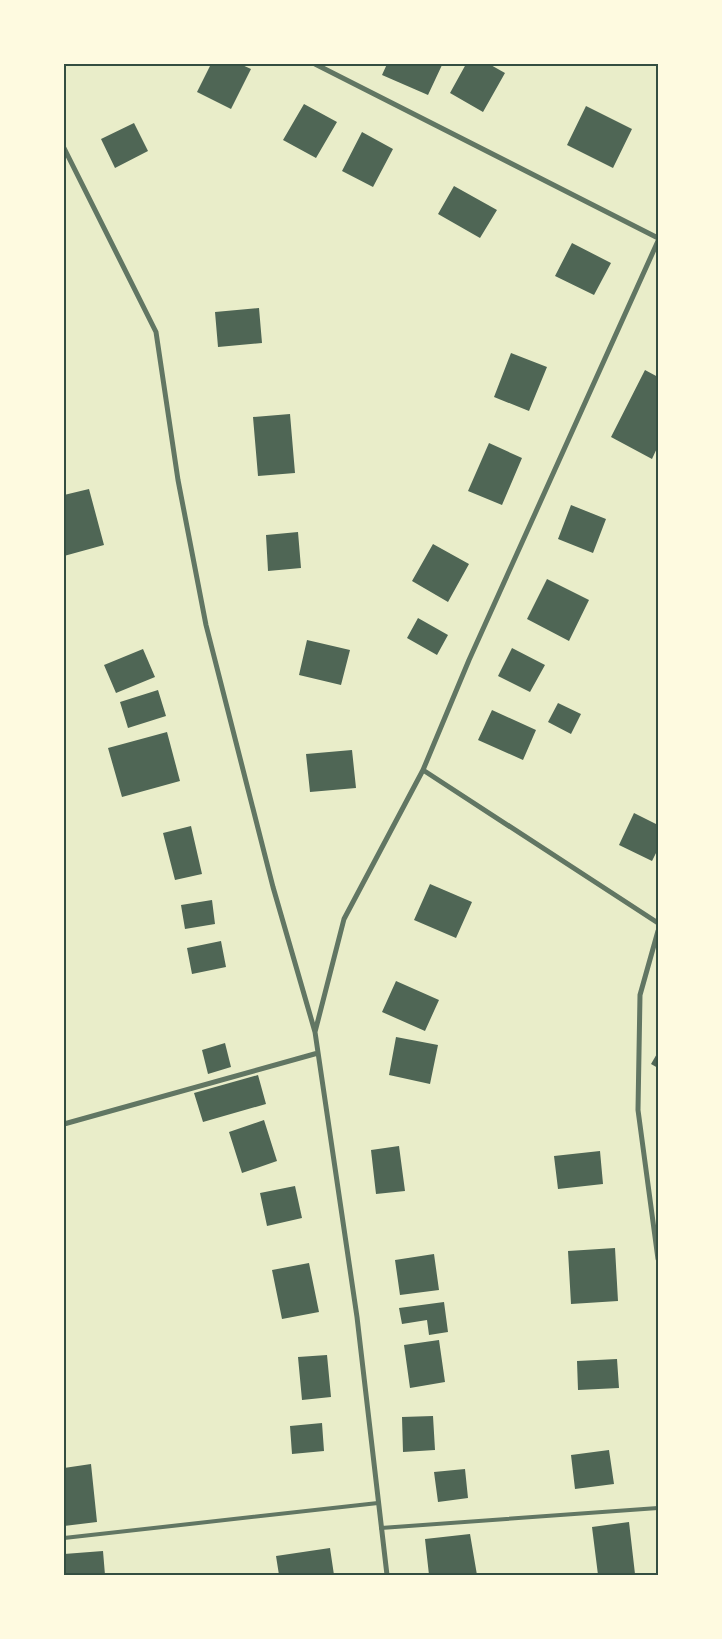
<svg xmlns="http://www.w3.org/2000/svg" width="722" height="1639" font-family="'Work Sans',sans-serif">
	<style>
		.building { fill: #4f6655 }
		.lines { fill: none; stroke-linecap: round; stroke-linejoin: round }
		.service { stroke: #617663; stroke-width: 4 }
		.minor { stroke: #617663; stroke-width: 5 }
		.neatline { fill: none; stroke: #344e41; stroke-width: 2 }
	</style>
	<rect width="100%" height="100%" fill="#e9edc9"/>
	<path class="building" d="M211,64H240L251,69L231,109L197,92Z
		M387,64H438L442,65L428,95L382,75Z
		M466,64H489L505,73L483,112L450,93Z
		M304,104L337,122L316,158L283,140Z
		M586,106L632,129L613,168L567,145Z
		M134,123L148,151L115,168L101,139Z
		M362,132L393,149L373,187L342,171Z
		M454,186L497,210L480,238L438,214Z
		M572,243L611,263L594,295L555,276Z
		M259,308L262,343L218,347L215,312Z
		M511,353L547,367L529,411L494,397Z
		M645,370L658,377V446L652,459L611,437Z
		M290,414L295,473L258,476L253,417Z
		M489,443L522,458L502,505L468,491Z
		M89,489L104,545L64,556V495Z
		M571,505L606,519L593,553L558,539Z
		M298,532L301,568L268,571L266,535Z
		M433,544L469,564L448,602L412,581Z
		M547,579L589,600L569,641L527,619Z
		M418,618L448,635L437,655L407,638Z
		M307,640L350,650L341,685L299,675Z
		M512,648L545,665L530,692L498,676Z
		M143,649L155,677L116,693L104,665Z
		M158,690L166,716L128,728L120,702Z
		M558,703L581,714L571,734L548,722Z
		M492,710L536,730L523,760L478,740Z
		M167,732L180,781L122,797L108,748Z
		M352,750L356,788L310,792L306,754Z
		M634,813L658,825V849L652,861L619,845Z
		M191,826L202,874L175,880L163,833Z
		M430,884L472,902L456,938L414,920Z
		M212,900L215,924L185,929L181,905Z
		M221,941L226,967L192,974L187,948Z
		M396,981L439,1000L425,1031L382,1012Z
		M396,1037L438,1045L430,1084L389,1075Z
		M225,1043L231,1067L208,1074L202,1050Z
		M658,1052V1068L651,1064Z
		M258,1075L266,1104L203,1122L194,1093Z
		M264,1120L277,1161L242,1173L229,1132Z
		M399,1146L405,1191L376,1194L371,1150Z
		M600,1151L603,1184L558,1189L554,1156Z
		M295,1186L302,1218L267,1226L260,1193Z
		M615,1248L618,1301L571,1304L568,1251Z
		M434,1254L439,1290L400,1295L395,1260Z
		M309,1263L319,1312L282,1319L272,1270Z
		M444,1302L448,1332L429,1335L427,1320L402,1324L399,1308Z
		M439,1340L445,1382L410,1388L404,1345Z
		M327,1355L331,1397L302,1400L298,1357Z
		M617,1359L619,1388L578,1390L577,1361Z
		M433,1416L435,1450L403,1452L402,1417Z
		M322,1423L324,1451L292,1454L290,1426Z
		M609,1450L614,1484L575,1489L571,1455Z
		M91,1464L97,1522L64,1526V1468Z
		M465,1469L468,1498L438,1502L434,1472Z
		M629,1522L635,1574L598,1575L592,1527Z
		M470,1534L477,1575H429L425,1539Z
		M330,1548L334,1575H279L276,1556Z
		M103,1551L105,1575H64V1554Z"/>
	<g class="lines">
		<path class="service" d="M381,1528L658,1508
			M64,1538L378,1503"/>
		<path class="minor" d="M315,64L658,238
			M64,148L156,332L178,480L206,625L273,887L315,1032L357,1317L387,1575
			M423,770L658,923
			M658,931L640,995L638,1110L658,1259
			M315,1032L344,919L423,770L469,660L658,241
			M64,1124L318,1053"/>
	</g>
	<rect width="722" height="1639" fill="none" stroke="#fefae0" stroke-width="130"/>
	<rect x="65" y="65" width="592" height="1509" class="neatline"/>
</svg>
